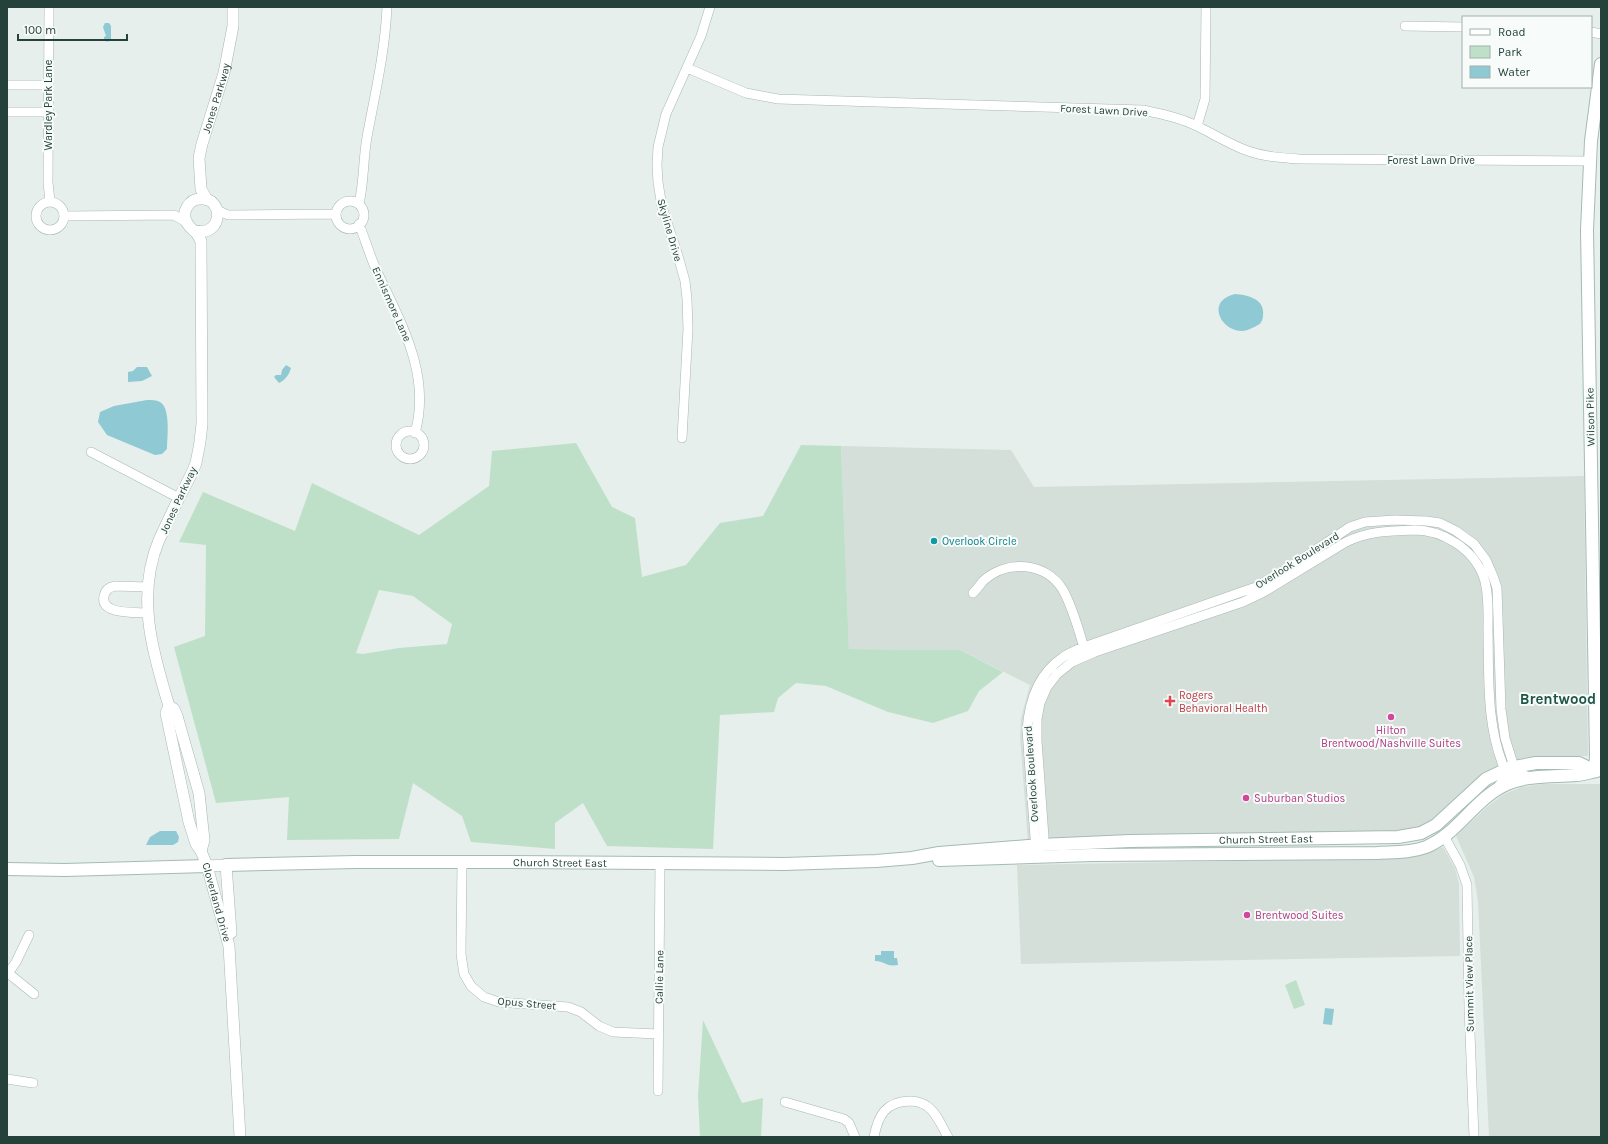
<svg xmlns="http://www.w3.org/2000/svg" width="1608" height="1144" font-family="Karla,sans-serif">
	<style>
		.built { fill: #d4dfda }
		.green { fill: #bfe0c8; fill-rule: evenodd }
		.water { fill: #8ec9d4 }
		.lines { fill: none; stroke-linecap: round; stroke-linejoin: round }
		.minor-casing { stroke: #a8b8b2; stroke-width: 10 }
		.tertiary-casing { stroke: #a8b8b2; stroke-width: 12 }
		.secondary-casing { stroke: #a4bbb3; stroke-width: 14 }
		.minor { stroke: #fff; stroke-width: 9 }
		.tertiary { stroke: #fff; stroke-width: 11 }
		.secondary { stroke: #fff; stroke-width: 12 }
		.culture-dot { fill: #0f9aa8; stroke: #f7fbf9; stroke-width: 1.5 }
		.health-dot { fill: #e0444e; stroke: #f7fbf9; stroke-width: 1.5 }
		.hotel-dot { fill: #d1479c; stroke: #f7fbf9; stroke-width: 1.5 }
		.labels { text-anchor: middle; stroke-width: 4; stroke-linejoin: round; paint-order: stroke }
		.street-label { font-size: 11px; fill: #24423a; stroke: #f7fbf9 }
		.culture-label { font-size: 11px; fill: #0d838f; stroke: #f7fbf9; text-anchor: start }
		.health-label { font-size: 11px; fill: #be3a42; stroke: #f7fbf9; text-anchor: start }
		.hotel-label { font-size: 11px; fill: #b23c85; stroke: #f7fbf9; text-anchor: start }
		.district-label { font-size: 15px; font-weight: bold; fill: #1f5548; stroke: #f7fbf9 }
	</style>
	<rect width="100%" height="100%" fill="#e6efeb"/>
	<path class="built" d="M841,446L1011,450L1034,487L1584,476L1588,756L1528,757L1506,762L1486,772L1477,779L1435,819L1420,827L1404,831L1028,843L1020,736L1021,718L1030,685L960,650L849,649Z
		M1542,784H1601V1137H1489L1478,901L1474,877L1456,836L1488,806L1504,794L1522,787Z
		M1443,847L1455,868L1459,884L1460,956L1021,964L1017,865L1393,858L1418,855Z"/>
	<path class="green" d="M576,443L612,507L635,518L642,577L686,565L720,523L763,516L801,445L841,446L849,649L960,650L1003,672L979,691L968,711L933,723L888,712L826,686L796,683L778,698L774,712L720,715L713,849L607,846L583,803L555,823V849L471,842L462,816L413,783L399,839L287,840L289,797L216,803L174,647L205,636L206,545L179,542L203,492L295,531L312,483L419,535L489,486L492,451ZM379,590L413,596L452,624L447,644L399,648L363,654L356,653Z
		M1296,980L1305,1005L1294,1009L1285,985Z
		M703,1020L742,1103L763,1098L761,1137H700L698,1096Z"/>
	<path class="water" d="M105,23H109L111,26V40L107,42L104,39V37L106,36L103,27Z
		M1235,294C1248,295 1265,299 1263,315C1263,323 1259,325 1252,328C1228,342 1200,302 1235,294Z
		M286,365L291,368C289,375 285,380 279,383L274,377L276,375H281L282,370Z
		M137,367H147L152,376L142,381L128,382V372L133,371Z
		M147,400C152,400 156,400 160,402C171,408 167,438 167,449L162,454L155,455L107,435L98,422L100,412L114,406Z
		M160,831H176L179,837L178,842L173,845H146L150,837Z
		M881,951H894V958H897L898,965C885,967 886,961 875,961V955H881Z
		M1325,1008L1334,1009L1332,1025L1323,1024Z"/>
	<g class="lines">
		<g class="minor-casing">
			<path id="minor" d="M49,7L48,182L50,202
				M1405,26L1463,27
				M1591,32L1601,34
				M687,68L746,93L778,99L1143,110C1162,114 1181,118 1199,127C1215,135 1231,145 1248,151C1265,157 1283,158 1300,159L1589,161
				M7,85H48
				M7,112H48
				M1197,126L1205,99L1206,7
				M336 215a14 14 0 1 1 28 0a14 14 0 1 1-28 0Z
				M36 216a14 14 0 1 1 28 0a14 14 0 1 1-28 0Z
				M359,204C364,182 363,160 367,137C375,94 385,52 387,7
				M217,210L228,215L336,214
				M64,216L174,215L186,222
				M359,224C365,239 369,253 375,267C399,320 432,373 415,433
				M396 445a14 14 0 1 1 28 0a14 14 0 1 1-28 0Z
				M682,438L688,329L687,299L685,281L678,256L662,207L658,182L657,165L658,147L666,114L701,36L710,7
				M91,452L179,498
				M973,593C977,589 980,585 983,581C1007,559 1046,562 1063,590C1073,608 1079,631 1085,651
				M147,613C135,612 100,615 104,596C105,590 110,587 115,586L148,587
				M1444,836L1460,865L1467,885L1469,1007L1474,1137
				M1040,841L1035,838L1027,730C1029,702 1037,675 1062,658C1068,653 1076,650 1084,647L1256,587L1290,567L1350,527L1365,522L1395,520L1426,521L1440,523L1456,531L1474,544L1486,560L1493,576L1497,588L1501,709L1505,738L1514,767L1497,788
				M1040,845V841L1044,837L1037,741V719L1040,703L1047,687L1057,674L1072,662L1095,652L1243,602L1262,593L1346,542C1368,531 1389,531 1414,530C1443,530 1474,549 1484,578C1489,594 1488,613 1488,629C1489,677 1486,726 1505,770L1531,777
				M462,862L461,954L464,974L471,986L484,997L499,1002L568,1007L581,1012L599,1026L613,1032L658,1034
				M8,973L34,994
				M7,975L16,962L29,935
				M7,1079L33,1083
				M658,1091L660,863
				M785,1102L844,1119L849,1123L855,1137
				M874,1137C878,1115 886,1102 909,1101C916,1101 921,1102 927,1106C937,1113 942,1127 948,1137"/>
		</g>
		<g class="tertiary-casing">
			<g id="tertiary">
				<path id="s1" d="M207,200L201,189L199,158L202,144L224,73L233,26V7"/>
				<path id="s2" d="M195,231C224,237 224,196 200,199C194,199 190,202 187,207C181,217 187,225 194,231C197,233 199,238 201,241L202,424C201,437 199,450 196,463C192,474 186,485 180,496C173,510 166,525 159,540C136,595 152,651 169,706L166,713L189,822L196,844L201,851L207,866L229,946L240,1137"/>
				<path d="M169,706L174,709L177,716L199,793L204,840L201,851"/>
				<path d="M207,866L226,865L231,933"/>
			</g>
		</g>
		<g class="secondary-casing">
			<g id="secondary">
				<path d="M1595,771L1596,756L1587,230L1591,141L1601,64"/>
				<path d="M939,860L1092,855L1377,853C1393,852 1410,853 1426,847C1458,834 1475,798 1507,784C1528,775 1553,777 1576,775C1583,775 1590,772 1597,771"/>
				<path id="s3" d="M226,865L356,862H498L784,864L876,861L912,858L939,853L1040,845L1130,841L1398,837L1421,833L1436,825L1486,779L1509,768L1536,763H1579L1595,771"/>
				<path d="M7,869L65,870L207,866"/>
			</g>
		</g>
		<use href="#minor" class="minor"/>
		<use href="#tertiary" class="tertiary"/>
		<use href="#secondary" class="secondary"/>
	</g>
	<circle class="culture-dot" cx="934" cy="541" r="4"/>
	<path class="health-dot" d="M1168 695h4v4h4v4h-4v4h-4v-4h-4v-4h4z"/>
	<g class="hotel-dot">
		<circle cx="1391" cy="717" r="4"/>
		<circle cx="1246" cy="798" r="4"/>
		<circle cx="1247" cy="915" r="4"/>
	</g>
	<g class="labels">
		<g class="street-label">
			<text dy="4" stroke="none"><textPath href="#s1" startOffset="106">Jones Parkway</textPath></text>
			<text transform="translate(48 105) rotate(-90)" y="4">Wardley Park Lane</text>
			<text transform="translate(1104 110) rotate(3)" y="4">Forest Lawn Drive</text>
			<text x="1431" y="164">Forest Lawn Drive</text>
			<text transform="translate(670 230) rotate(74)" y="4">Skyline Drive</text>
			<text transform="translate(392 304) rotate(66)" y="4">Ennismore Lane</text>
			<text transform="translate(1590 417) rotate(-91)" y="4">Wilson Pike</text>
			<text transform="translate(178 500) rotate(-65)" y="4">Jones Parkway</text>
			<text transform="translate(1297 560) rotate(-32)" y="4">Overlook Boulevard</text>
			<text transform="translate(1031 774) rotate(-94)" y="4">Overlook Boulevard</text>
			<text dy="4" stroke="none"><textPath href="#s3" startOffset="1041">Church Street East</textPath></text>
			<text dy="4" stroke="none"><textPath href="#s3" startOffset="334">Church Street East</textPath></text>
			<text dy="4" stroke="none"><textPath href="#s2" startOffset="797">Cloverland Drive</textPath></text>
			<text transform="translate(659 977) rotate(-89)" y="4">Callie Lane</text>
			<text transform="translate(1469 984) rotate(-91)" y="4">Summit View Place</text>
			<text transform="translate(527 1003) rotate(5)" y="4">Opus Street</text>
		</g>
		<g class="culture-label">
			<text x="942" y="545">Overlook Circle</text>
		</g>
		<g class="health-label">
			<text x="1179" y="699">Rogers<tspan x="1179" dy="13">Behavioral Health</tspan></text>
		</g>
		<g class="hotel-label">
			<text x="1391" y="734" text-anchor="middle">Hilton<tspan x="1391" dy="13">Brentwood/Nashville Suites</tspan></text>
			<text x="1254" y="802">Suburban Studios</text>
			<text x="1255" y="919">Brentwood Suites</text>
		</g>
		<g class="district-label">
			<text x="1558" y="704">Brentwood</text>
		</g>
	</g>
	<rect width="1608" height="1144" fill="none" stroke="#24423a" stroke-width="16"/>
	<rect x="1462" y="16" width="130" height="72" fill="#f7fbf9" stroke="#a3b1ad"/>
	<rect x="1470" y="29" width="20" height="6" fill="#ffffff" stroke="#a3b1ad"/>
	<text x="1498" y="36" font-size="12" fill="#24423a">Road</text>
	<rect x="1470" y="46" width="20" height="12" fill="#bfe0c8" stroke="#a3b1ad"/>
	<text x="1498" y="56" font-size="12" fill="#24423a">Park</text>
	<rect x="1470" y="66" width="20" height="12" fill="#8ec9d4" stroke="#a3b1ad"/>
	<text x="1498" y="76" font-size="12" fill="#24423a">Water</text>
	<path d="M18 34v6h109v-6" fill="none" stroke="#24423a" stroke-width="2"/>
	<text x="24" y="34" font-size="12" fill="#24423a" stroke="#f7fbf9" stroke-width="3" paint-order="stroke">100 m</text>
</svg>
